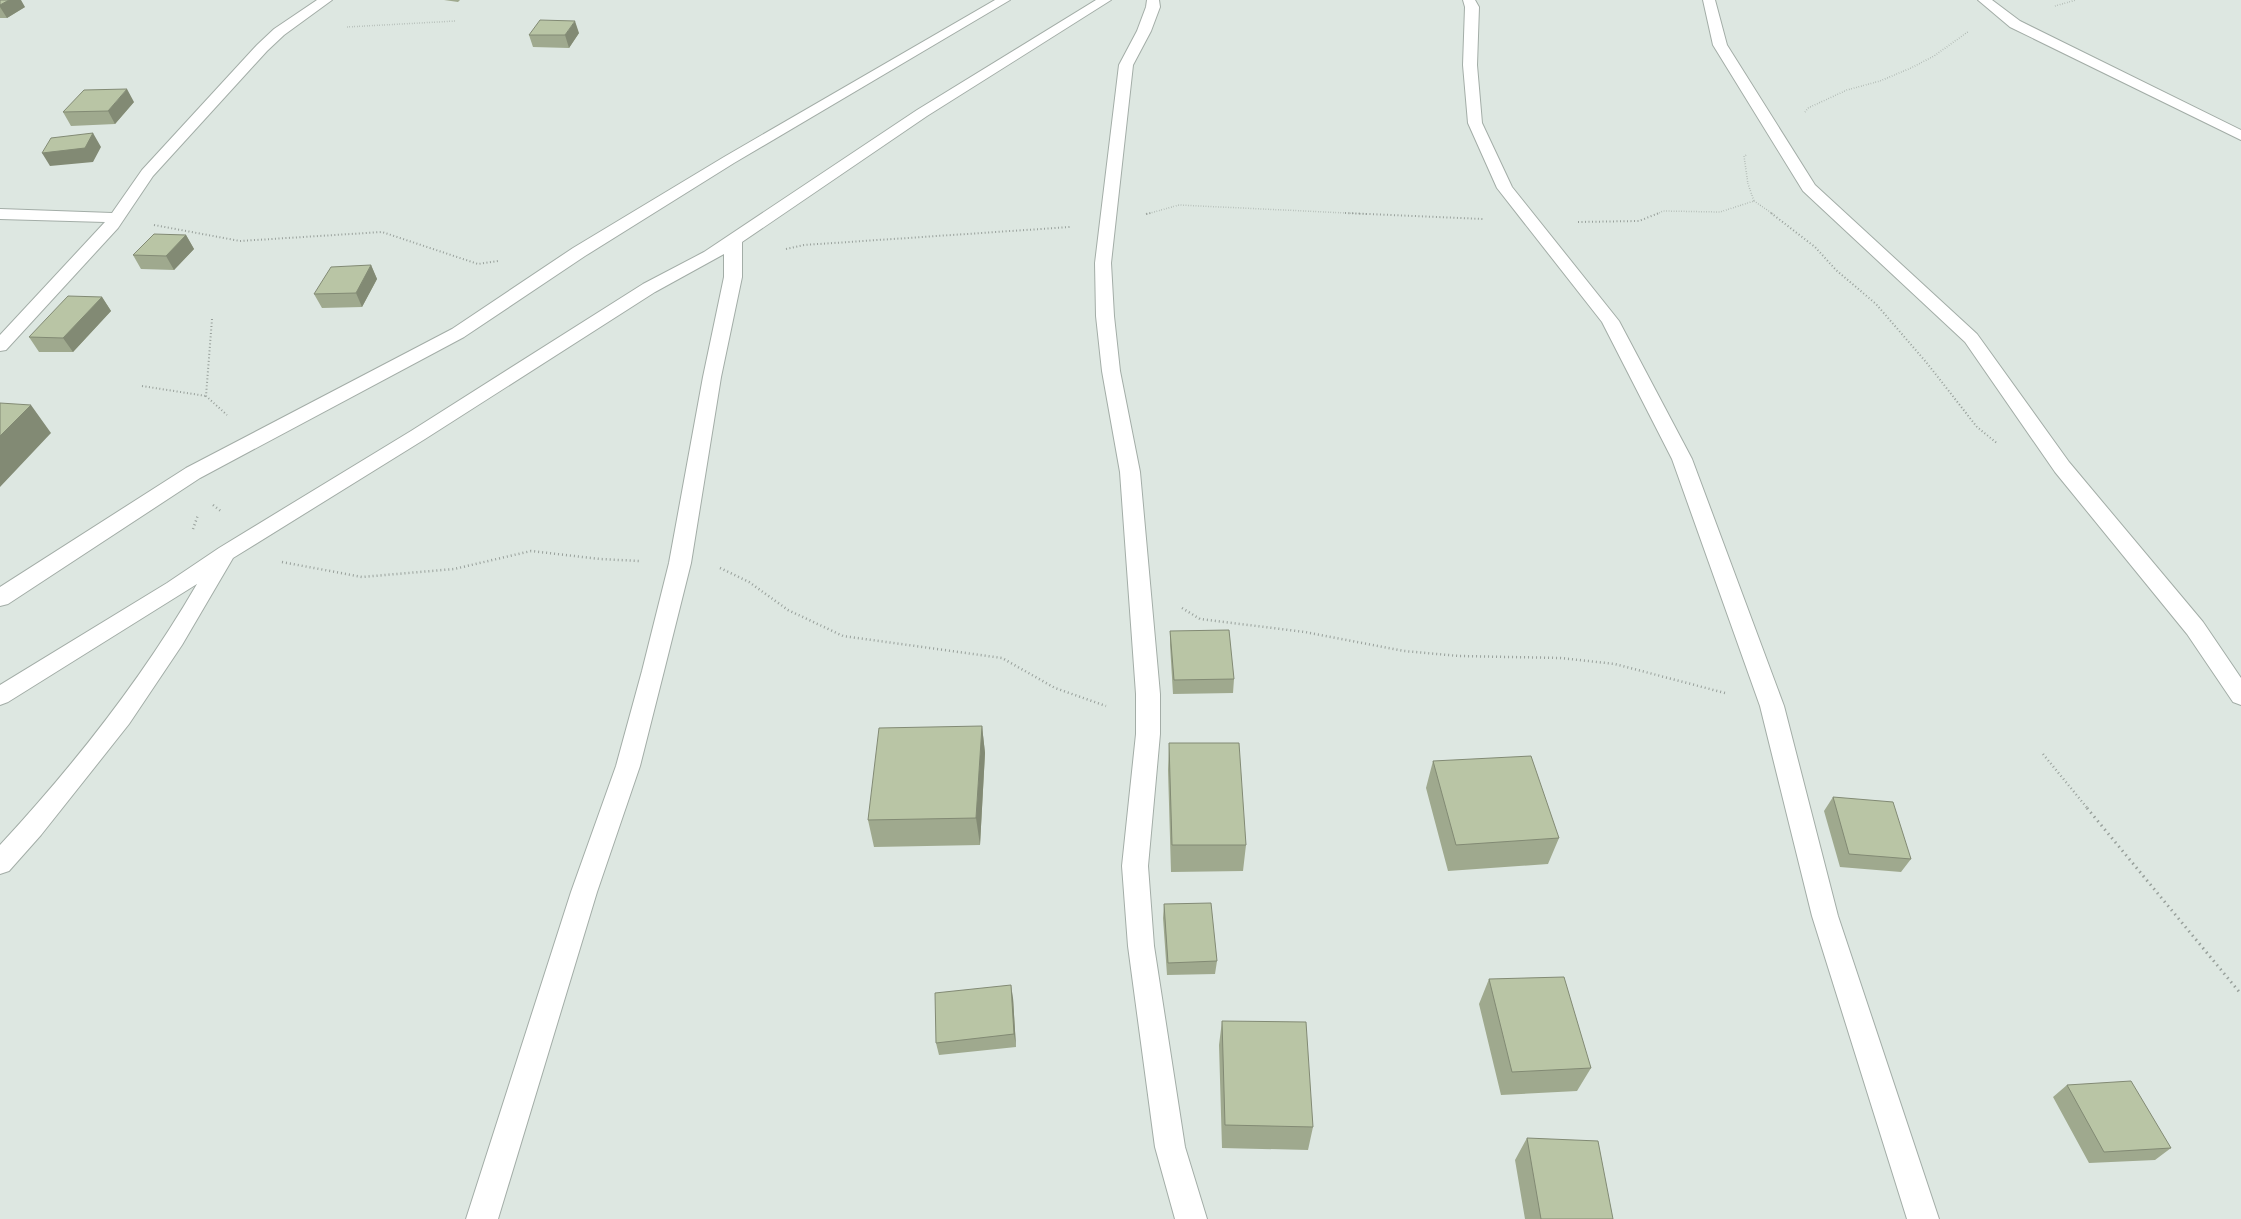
<svg xmlns="http://www.w3.org/2000/svg" width="2241" height="1219" font-family="Montserrat,sans-serif">
	<style>
		.lines { fill: none; stroke-linecap: round; stroke-linejoin: round }
		.minor-casing { stroke: #a3ada7; stroke-width: 2 }
		.highway-casing { stroke: #a3ada7; stroke-width: 2 }
		.path-far3 { stroke: #98a09b; stroke-width: 1.5; stroke-dasharray: 0.5 2; stroke-linecap: butt }
		.path-far2 { stroke: #98a09b; stroke-width: 2; stroke-dasharray: 1 2.5; stroke-linecap: butt }
		.path-far1 { stroke: #98a09b; stroke-width: 2.5; stroke-dasharray: 1 3; stroke-linecap: butt }
		.path { stroke: #98a09b; stroke-width: 3; stroke-dasharray: 1.5 4; stroke-linecap: butt }
		.minor { fill: #fff; fill-rule: evenodd }
		.highway { fill: #fff; fill-rule: evenodd }
		.wall { fill: #9fa98e }
		.shaded-wall { fill: #828a74 }
		.building { fill: #b9c5a5; stroke: #828a74 }
	</style>
	<rect width="100%" height="100%" fill="#dde7e1"/>
	<g class="lines">
		<g class="minor-casing">
			<path id="minor" d="M317,0H332L284,35L267,51L153,176L118,228L6,350L0,351V335L105,222L0,219V209L112,213L142,170L257,45L274,29Z
				M1096,0H1111L927,116L742,242V277L721,377L691,563L664,671L640,766L597,892L498,1219H466L571,892L616,766L642,671L669,563L703,377L724,277V254L655,292L425,439L233,558L182,645L129,724L41,835L9,871L0,874V845C74,765 142,679 197,584L8,702L0,705V685L167,583L219,548L411,431L643,284L704,252L917,110Z
				M1147,0H1159L1160,7L1151,31L1133,65L1111,263L1114,316L1120,371L1140,472L1160,694V734L1148,866L1154,946L1185,1147L1207,1219H1175L1155,1147L1128,946L1122,866L1136,734V694L1120,472L1102,371L1096,316L1095,263L1119,65L1137,31L1146,7Z
				M1463,0H1475L1479,7L1477,65L1482,123L1512,187L1619,321L1692,459L1784,706L1838,916L1939,1219H1907L1812,916L1760,706L1672,459L1602,322L1497,188L1468,123L1463,65L1465,7Z
				M1703,0H1715L1727,45L1815,185L1977,334L2069,462L2203,622L2241,678V705L2233,702L2187,634L2055,472L1965,342L1803,191L1713,45Z
				M1978,0H1992L2020,21L2241,130V140L2010,27Z"/>
		</g>
		<g class="highway-casing">
			<path id="highway" d="M995,0H1010L734,163L585,256L464,337L200,478L8,604L0,606V587L186,468L452,329L573,248L724,157Z"/>
		</g>
		<path class="path-far3" d="M2055,6L2076,0
			M347,27L456,21
			M1805,112L1808,108L1847,90L1880,81L1911,68L1934,56L1969,31
			M1754,201L1773,214
			M1147,214L1179,205L1367,214
			M1657,214L1663,211L1720,212L1754,201L1748,184L1744,156L1747,155"/>
		<path class="path-far2" d="M1345,213L1483,219
			M1771,213L1815,247L1836,270L1876,304L1926,362L1977,427L1998,444
			M1146,214L1151,213
			M1578,222L1639,221L1659,213
			M154,225L240,241L382,232L478,264L498,261
			M786,249L804,245L1070,227
			M212,319L206,396L227,415
			M142,386L206,396"/>
		<path class="path-far1" d="M213,505L222,512
			M193,529L198,515
			M282,562L362,577L454,569L531,551L600,559L639,561
			M720,568L749,582L788,610L843,636L1002,658L1055,688L1106,706
			M1182,608L1200,619L1305,632L1404,651L1459,656L1561,658L1615,664L1725,693
			M2043,754L2088,809"/>
		<path class="path" d="M2087,808L2241,994"/>
		<use href="#minor" class="minor"/>
		<use href="#highway" class="highway"/>
	</g>
	<path class="wall" d="M0,0L25,7L7,18H0Z
		M444,0H460L458,2Z
		M579,33L569,48L533,47L529,35Z
		M134,102L115,124L71,126L63,112Z
		M186,235L194,249L174,270L141,269L133,255Z
		M371,265L377,279L362,307L322,308L314,294Z
		M102,297L111,311L73,352H39L29,337Z
		M1170,631L1234,679L1233,693L1173,694L1170,645Z
		M982,726L985,753L980,845L874,847L868,820Z
		M1169,743L1246,845L1243,871L1171,872L1168,770Z
		M1433,761L1559,838L1548,864L1448,871L1426,788Z
		M1833,797L1911,859L1901,872L1840,867L1824,811Z
		M1164,904L1217,961L1215,974L1167,975L1163,918Z
		M1489,979L1591,1068L1577,1091L1501,1095L1479,1004Z
		M1013,998L1016,1047L939,1055L936,1043Z
		M1222,1021L1313,1127L1308,1150L1222,1148L1219,1045Z
		M2067,1085L2171,1148L2155,1160L2089,1163L2053,1097Z
		M1527,1138L1613,1219H1525L1515,1160Z"/>
	<path class="shaded-wall" d="M9,0H21L25,7L7,18L0,7V5Z
		M575,21L579,33L569,48L565,35Z
		M127,89L134,102L115,124L108,111Z
		M93,133L101,147L93,162L50,166L42,153Z
		M186,235L194,249L174,270L166,256Z
		M371,265L377,279L362,307L356,293Z
		M102,297L111,311L73,352L63,338Z
		M31,405L51,433L0,487V436Z
		M982,726L985,753L980,845L976,818Z
		M1011,985L1013,998L1016,1047L1014,1034Z"/>
	<path class="building" d="M0,0H9L0,5Z
		M540,20L575,21L565,35H529Z
		M127,89L108,111L63,112L84,90Z
		M93,133L85,148L42,153L51,138Z
		M154,234L186,235L166,256L133,255Z
		M371,265L356,293L314,294L331,267Z
		M68,296L102,297L63,338L29,337Z
		M0,403L31,405L0,436Z
		M1229,630L1234,679L1174,680L1170,631Z
		M982,726L976,818L868,820L879,728Z
		M1169,743H1239L1246,845H1172Z
		M1531,756L1559,838L1456,845L1433,761Z
		M1833,797L1893,802L1911,859L1849,854Z
		M1211,903L1217,961L1168,963L1164,904Z
		M1564,977L1591,1068L1512,1072L1489,979Z
		M1011,985L1014,1034L936,1043L935,993Z
		M1222,1021L1306,1022L1313,1127L1225,1125Z
		M2131,1081L2171,1148L2104,1152L2067,1085Z
		M1527,1138L1598,1141L1613,1219H1541Z"/>
</svg>
